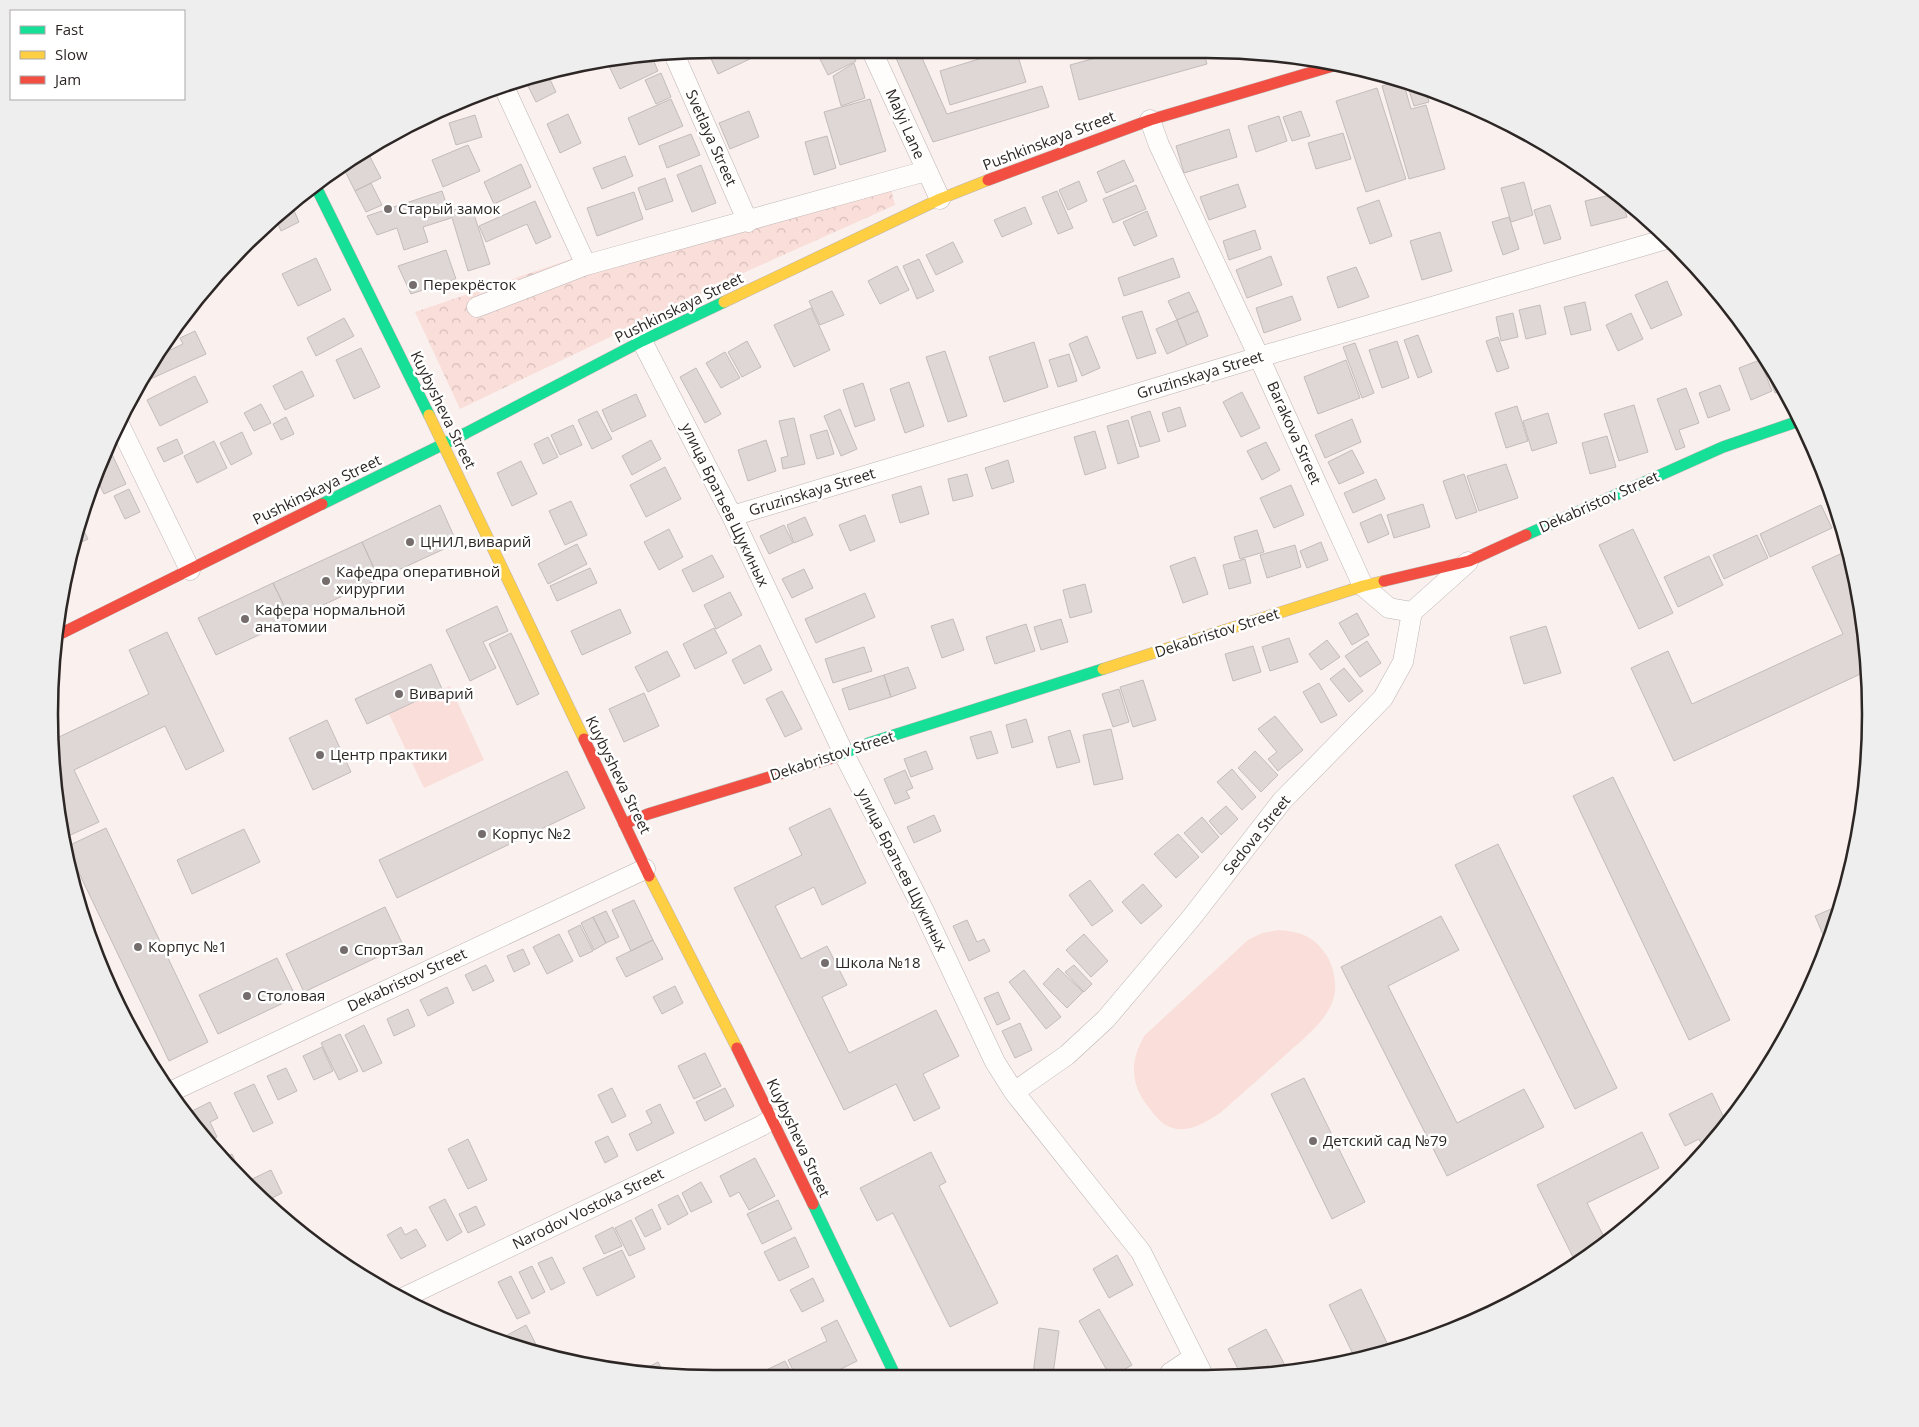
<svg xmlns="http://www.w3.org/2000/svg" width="1919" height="1427" font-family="'Open Sans',sans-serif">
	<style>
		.forest { fill: url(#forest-crowns) }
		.park { fill: #faded9 }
		.building { fill: #ded7d5; stroke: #c2bcba }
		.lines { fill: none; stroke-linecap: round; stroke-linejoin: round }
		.street-casing { stroke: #bbb4b3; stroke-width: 21 }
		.fast-casing { stroke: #bbb4b3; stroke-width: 12 }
		.slow-casing { stroke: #bbb4b3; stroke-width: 12 }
		.jam-casing { stroke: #bbb4b3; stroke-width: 12 }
		.street { stroke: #fefdfc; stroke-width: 20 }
		.fast { stroke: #16e098; stroke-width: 11 }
		.slow { stroke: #ffcf43; stroke-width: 11 }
		.jam { stroke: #f24e42; stroke-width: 11 }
		.poi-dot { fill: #746d6b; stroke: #fff; stroke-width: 2 }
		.labels { text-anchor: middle; stroke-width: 5; stroke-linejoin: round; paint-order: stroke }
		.street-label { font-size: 15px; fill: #2c2625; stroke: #fff }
		.poi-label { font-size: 15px; fill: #2c2625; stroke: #fff; text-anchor: start }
		.rim { fill: none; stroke: #2c2625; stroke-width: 2.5 }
	</style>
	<defs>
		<pattern id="forest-crowns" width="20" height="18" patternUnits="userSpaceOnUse" patternTransform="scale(1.25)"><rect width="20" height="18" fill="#faded9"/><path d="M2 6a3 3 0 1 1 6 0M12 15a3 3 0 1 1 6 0" fill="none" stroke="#d6beba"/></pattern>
	</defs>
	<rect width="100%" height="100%" fill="#faf0ee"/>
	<path class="forest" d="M889,181L895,205L752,269L460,409L415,312L583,255Z"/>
	<path class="park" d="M450,686L484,760L424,788L389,714Z
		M1279,930C1301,932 1314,936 1327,956C1334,968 1338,987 1333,1000C1325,1024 1300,1041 1283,1057C1262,1076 1241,1095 1220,1113C1208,1121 1192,1131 1177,1129C1165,1127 1157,1119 1150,1109C1130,1085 1129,1062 1145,1035L1248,940L1262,933Z"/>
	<path class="building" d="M714,49H748L752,58L718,74L707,50Z
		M815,49H850L856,61L828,75Z
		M892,49H918L947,114L1042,86L1049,107L933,142Z
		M931,49H962L934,58Z
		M1008,50H1016L1026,82L950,105L940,71Z
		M1125,50H1203L1207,64L1079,100L1070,65Z
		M652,57L658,71L620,89L609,66L620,61Z
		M854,63L865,98L841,106L833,76Z
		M541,71H546L556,92L536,102L524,78Z
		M661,73L671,97L656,104L645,80Z
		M1401,80L1403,81L1411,109L1426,105L1445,169L1409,179L1382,86Z
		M1409,83L1425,89L1429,102L1414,106L1407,84Z
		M1377,88L1406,179L1366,192L1336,101Z
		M671,99L683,126L639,145L628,118Z
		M870,99L886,151L840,165L824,112Z
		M749,111L759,137L730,149L719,123Z
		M1301,111L1310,136L1292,141L1283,117Z
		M568,114L581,143L560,153L547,124Z
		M475,115L482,137L456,145L449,123Z
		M1279,116L1287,141L1256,152L1248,126Z
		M1229,129L1237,157L1184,173L1176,146Z
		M1343,133L1351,159L1316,169L1308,143Z
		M691,134L700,155L667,168L659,146Z
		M827,136L836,168L814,175L805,142Z
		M468,145L480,171L443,187L432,160Z
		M366,149L381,178L355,191L343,167Z
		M625,156L633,176L602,189L593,168Z
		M1124,160L1134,181L1106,193L1097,172Z
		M521,164L531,187L494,204L484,182Z
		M701,165L716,203L692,212L677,175Z
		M665,178L673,201L646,210L638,188Z
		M1079,181L1087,201L1068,210L1059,190Z
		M1524,182L1533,215L1511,222L1501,188Z
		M371,183L382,205L366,212L355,191Z
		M1238,184L1246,207L1209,220L1200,197Z
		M1136,185L1146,209L1113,223L1103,199Z
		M442,191L451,218L423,227L428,242L404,250L397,228L377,235L367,216Z
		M1057,191L1073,228L1058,234L1042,197Z
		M634,192L643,219L597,236L587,208Z
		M1615,194L1622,200L1627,217L1591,226L1585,201Z
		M1379,200L1392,236L1370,244L1357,208Z
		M535,201L551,237L536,244L527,224L486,242L479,226Z
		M471,205L490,264L468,271L450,211Z
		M1550,205L1561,239L1544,244L1534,210Z
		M292,206L299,222L281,231L276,219Z
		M1025,207L1032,224L1002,237L994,220Z
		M1147,211L1157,236L1134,246L1123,222Z
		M1509,217L1519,249L1503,255L1492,222Z
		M1255,230L1261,249L1229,260L1223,241Z
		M1440,232L1452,271L1422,280L1410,241Z
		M953,242L963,262L936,275L926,255Z
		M245,243L248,250L232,258L243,244Z
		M446,250L456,279L411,294L398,266Z
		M1271,256L1282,285L1247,298L1236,270Z
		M316,258L331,290L298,306L282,274Z
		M1173,258L1180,277L1124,296L1118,278Z
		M919,259L934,291L917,299L903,266Z
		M897,266L909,290L880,304L868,281Z
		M1356,267L1369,297L1338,308L1327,277Z
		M1667,281L1682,315L1651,329L1635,295Z
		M832,291L844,315L820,325L809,301Z
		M1189,292L1198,311L1177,320L1168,301Z
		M1292,296L1301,320L1264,333L1256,308Z
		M1585,302L1591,330L1571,335L1564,307Z
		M1540,305L1546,334L1526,339L1519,310Z
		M811,308L830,350L794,367L774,325Z
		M1142,311L1156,353L1137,359L1122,317Z
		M1198,311L1208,336L1187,345L1177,320Z
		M1513,313L1518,337L1501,341L1496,317Z
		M1631,313L1643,339L1618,351L1606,325Z
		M344,318L354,336L316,356L307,338Z
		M1177,320L1187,345L1167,354L1156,329Z
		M195,331L206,354L137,385L160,346L167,343L170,350L183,344L180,338Z
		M1418,335L1432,372L1418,378L1404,340Z
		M1087,336L1100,368L1082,376L1069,344Z
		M1498,337L1509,368L1497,372L1486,341Z
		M747,341L761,367L742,377L728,352Z
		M1397,341L1409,378L1382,388L1369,350Z
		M1034,342L1048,387L1004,402L989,357Z
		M1355,343L1374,393L1362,398L1343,347Z
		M361,348L380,387L354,399L336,360Z
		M945,351L967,416L948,422L926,357Z
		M725,352L740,378L721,388L706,363Z
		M1069,354L1077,381L1058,387L1049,360Z
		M1346,360L1360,398L1318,414L1304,377Z
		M1760,360L1772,391L1751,400L1739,368Z
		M1766,363L1783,390L1775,393L1764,364Z
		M696,368L721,414L705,423L680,377Z
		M302,371L314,396L285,410L273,386Z
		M195,376L208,402L160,426L147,400Z
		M909,382L924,426L905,433L890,389Z
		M863,383L875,420L855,427L843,390Z
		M1720,385L1730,410L1708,418L1699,393Z
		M1686,388L1699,423L1679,430L1685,447L1676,450L1657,399Z
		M1242,392L1260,428L1241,437L1223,402Z
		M636,394L646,416L612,432L602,410Z
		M261,404L271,423L254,431L244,413Z
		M1634,405L1648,452L1619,461L1604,414Z
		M1517,406L1528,441L1506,448L1495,413Z
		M1180,407L1186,426L1168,432L1162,413Z
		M840,409L857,449L841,456L824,416Z
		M597,411L612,439L592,449L578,420Z
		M1150,411L1160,441L1140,447L1131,417Z
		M1548,413L1557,443L1532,451L1523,421Z
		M286,417L294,434L281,440L273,424Z
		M794,418L805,464L783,469L781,458L788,456L779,421Z
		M1352,419L1361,442L1325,458L1315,435Z
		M1128,420L1139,457L1118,464L1107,426Z
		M573,425L582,445L560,455L551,435Z
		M827,430L834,454L817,459L810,435Z
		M1095,431L1106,468L1085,475L1074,437Z
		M242,432L252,454L231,465L220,443Z
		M1607,436L1616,467L1590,474L1582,443Z
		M548,437L558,457L543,464L534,444Z
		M177,439L183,453L164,462L157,448Z
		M651,440L661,459L632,475L622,456Z
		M766,440L776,471L748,481L738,450Z
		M214,441L227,468L197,483L184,456Z
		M1266,442L1280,470L1262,480L1247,451Z
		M110,450L126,484L104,494L97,479L106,452Z
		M1352,450L1364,473L1339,484L1328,462Z
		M1008,460L1014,482L992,489L985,468Z
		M521,461L537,494L512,506L497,473Z
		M1506,464L1518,498L1479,511L1467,476Z
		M665,467L681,499L646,517L630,485Z
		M967,474L973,496L953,501L948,479Z
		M1464,474L1477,512L1456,519L1443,481Z
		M1376,479L1385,499L1353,513L1344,493Z
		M1291,485L1304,515L1274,528L1260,498Z
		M921,486L929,514L900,523L892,495Z
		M129,489L140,512L125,519L114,496Z
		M571,501L587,535L565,545L549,511Z
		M1423,504L1430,527L1394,538L1387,515Z
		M440,505L457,543L379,579L362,542Z
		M1821,505L1832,528L1770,557L1760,534Z
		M1381,514L1389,534L1368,543L1360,523Z
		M865,515L875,541L850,551L839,525Z
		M805,517L813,535L794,543L787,525Z
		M81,525L88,539L75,545Z
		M784,525L793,543L769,554L760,536Z
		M669,529L683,557L659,570L644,542Z
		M1633,529L1673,613L1639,629L1599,545Z
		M1257,530L1264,552L1240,559L1234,537Z
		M1757,535L1768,558L1724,579L1713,555Z
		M362,542L379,579L291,620L273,583Z
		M1321,542L1328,560L1307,568L1300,551Z
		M577,544L587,564L548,584L538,564Z
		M1295,545L1301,567L1267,578L1260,555Z
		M1849,550L1869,670L1674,761L1631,668L1668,651L1692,704L1843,634L1812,567Z
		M712,555L724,577L693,592L682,570Z
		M1709,556L1723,585L1678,607L1664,577Z
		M1195,557L1208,594L1183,603L1170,566Z
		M1245,559L1251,583L1229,589L1223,565Z
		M590,568L597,583L557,601L550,586Z
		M804,569L813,588L792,598L782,579Z
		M273,583L291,620L216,655L198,618Z
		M1085,584L1092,612L1070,618L1063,590Z
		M730,592L742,615L716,629L704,605Z
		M865,593L875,617L816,643L805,619Z
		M497,606L508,631L483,642L496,668L470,681L446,630Z
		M620,609L631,633L582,655L571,631Z
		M1357,613L1369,635L1352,645L1339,623Z
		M953,619L964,650L942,658L931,626Z
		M1061,619L1068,642L1041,650L1034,627Z
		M1026,624L1035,651L995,664L986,637Z
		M1546,626L1561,673L1524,684L1510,637Z
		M714,628L727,653L695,669L683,644Z
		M167,632L224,751L186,770L165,726L74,770L99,822L66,837L50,757L52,724L59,737L149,694L129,650Z
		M511,633L539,694L517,705L489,644Z
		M1289,638L1298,662L1270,671L1262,647Z
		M1327,640L1340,657L1321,670L1309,654Z
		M1367,641L1381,663L1360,677L1345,656Z
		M760,645L772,670L744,684L732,660Z
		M1253,646L1261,672L1233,681L1225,654Z
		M864,647L872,671L833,683L825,659Z
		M667,651L680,676L648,692L635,667Z
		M431,664L442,689L367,724L355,699Z
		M908,667L916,688L891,697L884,675Z
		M1344,668L1363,691L1349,702L1330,679Z
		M884,675L891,697L849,710L842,689Z
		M1143,680L1156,720L1133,727L1120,687Z
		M1319,683L1337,715L1321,723L1303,692Z
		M1119,689L1129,722L1113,727L1102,694Z
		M782,691L802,729L785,737L766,699Z
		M644,693L659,726L624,742L609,709Z
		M1275,716L1303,750L1278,771L1268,759L1277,752L1258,729Z
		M1026,719L1033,742L1012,748L1006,725Z
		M327,720L351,772L313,790L289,738Z
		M1111,729L1123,779L1094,785L1083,735Z
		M1070,730L1080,762L1057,768L1048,737Z
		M991,731L998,753L977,759L970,737Z
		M926,751L933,769L911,777L904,759Z
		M1255,751L1278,775L1261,792L1238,768Z
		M1232,769L1256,797L1242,810L1217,782Z
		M905,770L913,788L906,791L910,798L895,804L884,779Z
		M567,771L585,808L397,898L379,860Z
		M1613,777L1730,1020L1689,1040L1573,796Z
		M1226,806L1238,819L1221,835L1209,821Z
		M830,808L866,883L822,905L814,887L775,906L801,959L827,946L847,985L822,997L849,1053L936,1010L959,1056L923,1074L940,1108L914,1121L896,1084L844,1110L734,888L802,855L789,828Z
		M934,815L941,831L914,843L907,827Z
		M1202,817L1219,837L1202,853L1184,833Z
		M106,828L208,1042L169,1061L69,852L68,846Z
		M244,829L260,862L192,894L177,860Z
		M1178,834L1199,857L1176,878L1154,854Z
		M1498,844L1617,1088L1575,1109L1455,865Z
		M1090,880L1113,911L1092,926L1069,895Z
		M1143,884L1162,906L1141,924L1122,902Z
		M634,900L653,940L631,951L612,910Z
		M1840,905L1835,927L1827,944L1815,916Z
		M385,907L403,945L304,992L286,954Z
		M606,911L619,937L606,943L593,917Z
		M1441,916L1459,950L1388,986L1457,1123L1524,1089L1544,1127L1447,1176L1341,967Z
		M593,917L606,943L594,950L581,923Z
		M967,920L977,942L984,939L990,951L969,961L953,926Z
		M580,925L593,951L580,957L568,931Z
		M559,934L573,961L547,974L533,947Z
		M1084,934L1108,961L1091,977L1066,950Z
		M653,940L663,959L626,977L616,958Z
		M523,949L530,964L514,972L507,956Z
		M277,958L296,997L218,1034L199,995Z
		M486,965L494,981L473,991L465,975Z
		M1074,965L1092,984L1084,992L1065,972Z
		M1058,968L1083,992L1067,1008L1043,984Z
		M1024,970L1061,1017L1046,1029L1009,982Z
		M675,986L683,1003L662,1014L653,997Z
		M447,987L454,1003L428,1016L420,1000Z
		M998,992L1010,1019L997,1025L984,998Z
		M408,1009L415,1026L394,1036L387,1019Z
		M1020,1023L1032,1050L1015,1058L1002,1031Z
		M364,1025L382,1063L363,1072L345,1035Z
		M340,1034L358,1071L339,1080L321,1043Z
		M322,1047L333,1071L314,1080L303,1056Z
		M705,1053L721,1086L694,1099L678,1066Z
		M286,1068L297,1091L278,1100L267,1076Z
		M1304,1078L1365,1202L1332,1219L1271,1094Z
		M254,1084L273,1123L253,1132L234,1093Z
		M612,1088L626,1116L612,1123L598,1095Z
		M725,1088L734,1106L705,1121L696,1102Z
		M1712,1093L1726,1122L1705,1152L1699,1139L1685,1146L1669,1114Z
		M210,1102L218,1118L210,1122L217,1137L208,1141L184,1115Z
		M660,1104L674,1133L637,1151L629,1134L652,1123L646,1111Z
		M1642,1132L1659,1168L1587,1203L1607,1243L1575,1261L1537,1185Z
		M608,1136L618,1156L605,1163L595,1142Z
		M468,1139L487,1180L468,1189L448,1149Z
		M931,1152L946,1182L939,1186L998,1303L950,1327L893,1213L877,1221L860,1188Z
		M232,1154L242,1176L241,1177L223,1158Z
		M755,1158L775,1196L749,1210L739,1192L730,1197L720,1176Z
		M271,1170L282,1193L264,1202L246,1182Z
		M701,1182L712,1202L691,1212L682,1193Z
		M678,1195L688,1214L668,1225L658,1205Z
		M445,1199L462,1232L447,1241L429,1207Z
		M778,1200L792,1229L762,1244L747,1214Z
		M476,1206L485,1225L468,1233L459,1214Z
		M652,1209L661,1229L645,1237L635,1218Z
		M631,1220L645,1249L629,1256L615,1228Z
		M401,1227L405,1235L416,1229L426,1246L401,1259L387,1235Z
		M613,1227L622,1246L604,1254L595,1236Z
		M795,1237L809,1267L779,1281L764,1252Z
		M622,1250L635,1277L597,1296L583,1268Z
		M1117,1255L1133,1285L1109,1298L1093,1269Z
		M552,1257L565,1283L551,1290L538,1263Z
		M532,1266L545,1292L532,1299L519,1272Z
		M511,1276L530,1313L517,1319L498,1282Z
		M813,1278L824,1301L802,1312L790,1290Z
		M1361,1289L1389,1347L1354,1356L1329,1305Z
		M1099,1309L1132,1365L1117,1374H1109L1079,1321Z
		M837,1320L857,1361L827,1376H796L788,1360L827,1341L821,1328Z
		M526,1325L542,1356L500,1339Z
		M1039,1328L1059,1331L1053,1374H1033Z
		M1266,1329L1289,1373H1240L1228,1349Z
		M785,1361L793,1376H764L762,1372Z
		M658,1362L665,1376L639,1372Z"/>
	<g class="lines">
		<g class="street-casing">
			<path id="street" d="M871,49L940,199
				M674,54L748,222
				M504,87L586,265
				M1150,120L1159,145L1259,357L1363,586L1389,608L1412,612
				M477,307L586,265L926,171
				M642,341L732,516L844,754L923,909L995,1062L1014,1092L1141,1252L1202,1373
				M117,420L190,570
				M732,516L1259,357L1670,238
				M170,1092L645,869
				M1014,1092L1067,1055L1106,1019L1192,917L1282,801L1383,698L1403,662L1412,612L1468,562
				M403,1298L761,1126L772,1119
				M1170,1373L1194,1357"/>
		</g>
		<g class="fast-casing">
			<path id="fast" d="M316,187L429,415
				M322,504L466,433L642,341L724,302
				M1526,535L1723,447L1802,420
				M835,757L869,743L1103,669
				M813,1204L895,1375"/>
		</g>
		<g class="slow-casing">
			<path id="slow" d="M724,302L940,199L988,180
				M429,415L584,739
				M1103,669L1363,586L1384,581
				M649,876L737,1048"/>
		</g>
		<g class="jam-casing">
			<path id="jam" d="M988,180L1150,120L1336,65
				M1384,581L1469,561L1526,535
				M58,635L322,504
				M584,739L649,876
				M624,824L648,814L835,757
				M737,1048L813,1204"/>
		</g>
		<use href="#street" class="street"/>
		<use href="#fast" class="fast"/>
		<use href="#slow" class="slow"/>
		<use href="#jam" class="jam"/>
	</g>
	<g class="poi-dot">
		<circle cx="388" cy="209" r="5"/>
		<circle cx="413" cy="285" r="5"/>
		<circle cx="410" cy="542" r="5"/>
		<circle cx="326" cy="581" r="5"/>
		<circle cx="245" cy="619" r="5"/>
		<circle cx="399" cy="694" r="5"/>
		<circle cx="320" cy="755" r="5"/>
		<circle cx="482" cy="834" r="5"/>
		<circle cx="138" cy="947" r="5"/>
		<circle cx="344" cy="950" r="5"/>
		<circle cx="825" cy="963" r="5"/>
		<circle cx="247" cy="996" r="5"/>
		<circle cx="1313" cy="1141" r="5"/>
	</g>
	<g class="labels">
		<g class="street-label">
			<text transform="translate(905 124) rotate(66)" y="5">Malyi Lane</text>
			<text transform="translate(711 138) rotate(66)" y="5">Svetlaya Street</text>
			<text transform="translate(1049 141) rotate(-21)" y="5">Pushkinskaya Street</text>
			<text transform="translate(679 308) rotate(-26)" y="5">Pushkinskaya Street</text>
			<text transform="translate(1200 375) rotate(-17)" y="5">Gruzinskaya Street</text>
			<text transform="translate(443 410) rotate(64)" y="5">Kuybysheva Street</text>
			<text transform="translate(1294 433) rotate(66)" y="5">Barakova Street</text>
			<text transform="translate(317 490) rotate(-26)" y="5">Pushkinskaya Street</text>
			<text transform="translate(812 492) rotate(-17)" y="5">Gruzinskaya Street</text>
			<text transform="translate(1599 502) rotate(-24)" y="5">Dekabristov Street</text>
			<text transform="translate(725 505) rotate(64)" y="5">улица Братьев Щукиных</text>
			<text transform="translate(1217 633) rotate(-18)" y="5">Dekabristov Street</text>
			<text transform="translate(832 756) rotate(-18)" y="5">Dekabristov Street</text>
			<text transform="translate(618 775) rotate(64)" y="5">Kuybysheva Street</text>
			<text transform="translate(1257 835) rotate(-51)" y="5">Sedova Street</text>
			<text transform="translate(902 870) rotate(63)" y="5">улица Братьев Щукиных</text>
			<text transform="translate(407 980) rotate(-25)" y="5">Dekabristov Street</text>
			<text transform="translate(798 1138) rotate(65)" y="5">Kuybysheva Street</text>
			<text transform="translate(588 1209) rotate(-26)" y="5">Narodov Vostoka Street</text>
		</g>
		<g class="poi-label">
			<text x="398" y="214">Старый замок</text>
			<text x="423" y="290">Перекрёсток</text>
			<text x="420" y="547">ЦНИЛ,виварий</text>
			<text x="336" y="577">Кафедра оперативной<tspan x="336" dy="17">хирургии</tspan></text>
			<text x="255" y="615">Кафера нормальной<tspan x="255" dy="17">анатомии</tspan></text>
			<text x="409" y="699">Виварий</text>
			<text x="330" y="760">Центр практики</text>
			<text x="492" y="839">Корпус №2</text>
			<text x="148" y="952">Корпус №1</text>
			<text x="354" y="955">СпортЗал</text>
			<text x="835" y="968">Школа №18</text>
			<text x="257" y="1001">Столовая</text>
			<text x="1323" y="1146">Детский сад №79</text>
		</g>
	</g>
	<path d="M0 0H1919V1427H0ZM714 58H1206A656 656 0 0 1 1862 714V714A656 656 0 0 1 1206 1370H714A656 656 0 0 1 58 714V714A656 656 0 0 1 714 58Z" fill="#eee" fill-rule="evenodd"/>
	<path class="rim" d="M714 58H1206A656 656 0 0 1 1862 714V714A656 656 0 0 1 1206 1370H714A656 656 0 0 1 58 714V714A656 656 0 0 1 714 58Z"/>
	<rect x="10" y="10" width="175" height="90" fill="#ffffff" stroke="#aba8a8"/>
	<rect x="20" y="26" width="25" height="8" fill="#16e098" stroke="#aba8a8"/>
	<text x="55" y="35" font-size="15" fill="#2c2625">Fast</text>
	<rect x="20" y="51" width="25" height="8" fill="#ffcf43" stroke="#aba8a8"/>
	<text x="55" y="60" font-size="15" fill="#2c2625">Slow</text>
	<rect x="20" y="76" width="25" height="8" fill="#f24e42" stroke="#aba8a8"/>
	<text x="55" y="85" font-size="15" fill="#2c2625">Jam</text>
</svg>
